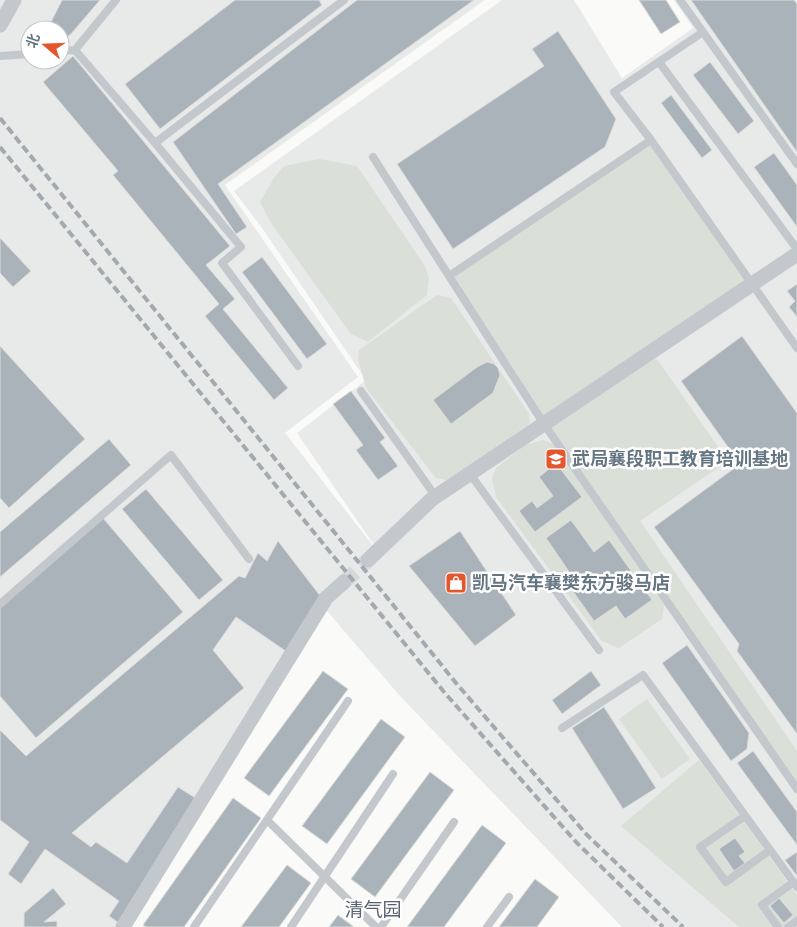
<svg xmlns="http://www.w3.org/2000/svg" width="797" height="927" font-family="'PT Sans','Noto Sans SC',sans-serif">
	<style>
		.built { fill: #e8e9e9; fill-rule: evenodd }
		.green { fill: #dadfd7 }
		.building { fill: #aab3b9; stroke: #dcdcda }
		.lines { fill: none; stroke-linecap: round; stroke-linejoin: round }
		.street-tunnel { stroke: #d5d9db; stroke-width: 15; stroke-dasharray: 15 8; stroke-linecap: butt }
		.lane { stroke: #c3c8cc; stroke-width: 8 }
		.street { stroke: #c3c8cc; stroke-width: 15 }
		.rail { stroke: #a2aab0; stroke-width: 4; stroke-dasharray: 8 4; stroke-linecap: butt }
		.labels { text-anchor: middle; stroke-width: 5; stroke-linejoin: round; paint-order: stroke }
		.poi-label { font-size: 18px; font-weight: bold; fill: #657683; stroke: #fff; text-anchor: start }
		.neighbourhood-label { font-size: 19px; fill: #57646e; stroke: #fff }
	</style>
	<rect width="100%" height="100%" fill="#fafaf8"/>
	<path class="built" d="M0,0H485L225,185L358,377L285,433L385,561L297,433L366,380L262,228L234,191L502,0H574L622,78L693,28L674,0H797V927H622L400,696L321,604L122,927H0ZM30,30H60V60H30Z"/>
	<path class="green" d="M651,140L752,284L652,352L728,461L640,521L797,751V789L599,504L449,276Z
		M319,159L357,166L425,266L429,278L427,295L368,342L351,334L271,223L260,202L274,178L284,166Z
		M437,295L451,298L529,414L530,424L447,480L436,478L366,388L358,359L359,350Z
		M543,440L554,444L664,605L662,619L619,648L602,641L496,497L492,478L496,468L525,445Z
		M647,699L690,759L662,779L619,719Z
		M699,760L797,895V927H739L621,826Z"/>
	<path class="building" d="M62,0H100L71,34L60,42V30H47Z
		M235,0H319L322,5L160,129L125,84Z
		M357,0H474L218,184L247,227L236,234L173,142Z
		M639,0H666L680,22L661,34Z
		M691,0H794L797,4V152Z
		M558,31L616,119L605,147L453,249L397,164L544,66L532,49Z
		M73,56L230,246L206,265L235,299L223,309L288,388L274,400L205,316L219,304L113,175L118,171L43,82Z
		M710,62L754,121L738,134L693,75Z
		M671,95L712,150L702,158L661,103Z
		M774,153L797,185V227L754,167Z
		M0,238L31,271L13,287L0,273Z
		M262,257L327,344L307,359L242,272Z
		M797,284V317L789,307L795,301L787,291Z
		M742,336L797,413V734L737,651L739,644L654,527L740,464L681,381Z
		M0,346L85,439L9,508L0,498Z
		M487,362L494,364L498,368L500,375L493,393L451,424L433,400L477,367Z
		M351,391L385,438L380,442L398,466L378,480L356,450L363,445L333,404Z
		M109,439L131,465L0,577V532Z
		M556,463L582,497L535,532L519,511L532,501L537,508L553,496L539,477Z
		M146,489L223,580L199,600L122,509Z
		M103,518L183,612L36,738L0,696V607Z
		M571,520L594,552L609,540L652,600L625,619L616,606L594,621L567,583L572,576L546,538Z
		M460,531L516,615L475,646L409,566Z
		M278,541L321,597L290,654L236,617L213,650L244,688L72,833L91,847L96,842L127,863L178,787L197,799L119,923L109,916L119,901L45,849L21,884L8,874L29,842L0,820V730L26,756L239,576L245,578L258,553L267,561Z
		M687,645L749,733L747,749L731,761L662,663Z
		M323,671L348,689L269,796L244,778Z
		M591,671L601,685L562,714L552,700Z
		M604,707L656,788L623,809L572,728Z
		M381,719L405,737L327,844L302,826Z
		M753,751L797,812V845L737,763Z
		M430,772L454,790L375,897L351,879Z
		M233,798L261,818L184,927H146L143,925Z
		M482,825L506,843L444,927H407Z
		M735,838L745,852L739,856L745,863L734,871L719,849Z
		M797,852V876L785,860Z
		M287,865L311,883L279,927H241Z
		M535,879L559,897L537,927H499Z
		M53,888L66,904L44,922L57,921V927H24V913Z
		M779,898L793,915L784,923L770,906Z
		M338,915L354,927H329Z"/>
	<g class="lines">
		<path class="street-tunnel" d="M344,582L368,560"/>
		<path class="lane" d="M703,32L797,164
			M75,50L155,143L344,0
			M60,51L75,50L116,0
			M0,56L30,54
			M659,62L797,249
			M651,140L614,92L703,32L680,0
			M155,143L241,247L222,263L298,366
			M373,157L449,276
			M797,348L651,140L449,276L544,424L797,789
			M361,391L436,497
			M470,474L599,650
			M0,604L171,455L249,559
			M562,728L643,675L797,887
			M745,816L700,847L726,882L770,850
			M267,820L376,927
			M194,927L348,701
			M291,927L393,774
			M381,927L454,822
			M487,927L509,897
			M778,927L762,905L794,882
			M788,927L797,921"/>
		<path class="street" d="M0,25L14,0
			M368,560L432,499L797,254
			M123,927L326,598L344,582"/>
		<path class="rail" d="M0,118L456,683L586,834L683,927
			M0,147L444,692L576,842L663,927"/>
	</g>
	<defs>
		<g id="university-square" transform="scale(1.125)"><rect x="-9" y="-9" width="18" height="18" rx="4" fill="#e4572e" stroke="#fff"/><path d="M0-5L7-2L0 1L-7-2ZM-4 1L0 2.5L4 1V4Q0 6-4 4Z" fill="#fff"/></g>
		<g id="shop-square" transform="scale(1.125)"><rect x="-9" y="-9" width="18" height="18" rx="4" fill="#e4572e" stroke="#fff"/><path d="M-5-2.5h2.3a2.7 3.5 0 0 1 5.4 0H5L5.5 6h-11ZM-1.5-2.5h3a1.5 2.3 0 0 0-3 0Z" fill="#fff"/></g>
	</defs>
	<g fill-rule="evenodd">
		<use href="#university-square" x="556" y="459"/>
		<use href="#shop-square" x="456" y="583"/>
	</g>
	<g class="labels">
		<g class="poi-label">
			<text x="572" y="465">武局襄段职工教育培训基地</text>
			<text x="472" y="589">凯马汽车襄樊东方骏马店</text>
		</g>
		<g class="neighbourhood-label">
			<text x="373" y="916">清气园</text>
		</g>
	</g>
	<g transform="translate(45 45) rotate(289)"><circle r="24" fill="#ffffff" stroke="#c1c8cd"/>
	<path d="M0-4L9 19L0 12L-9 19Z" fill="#e4572e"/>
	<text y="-8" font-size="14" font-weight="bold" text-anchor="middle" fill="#657683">北</text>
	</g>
</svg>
